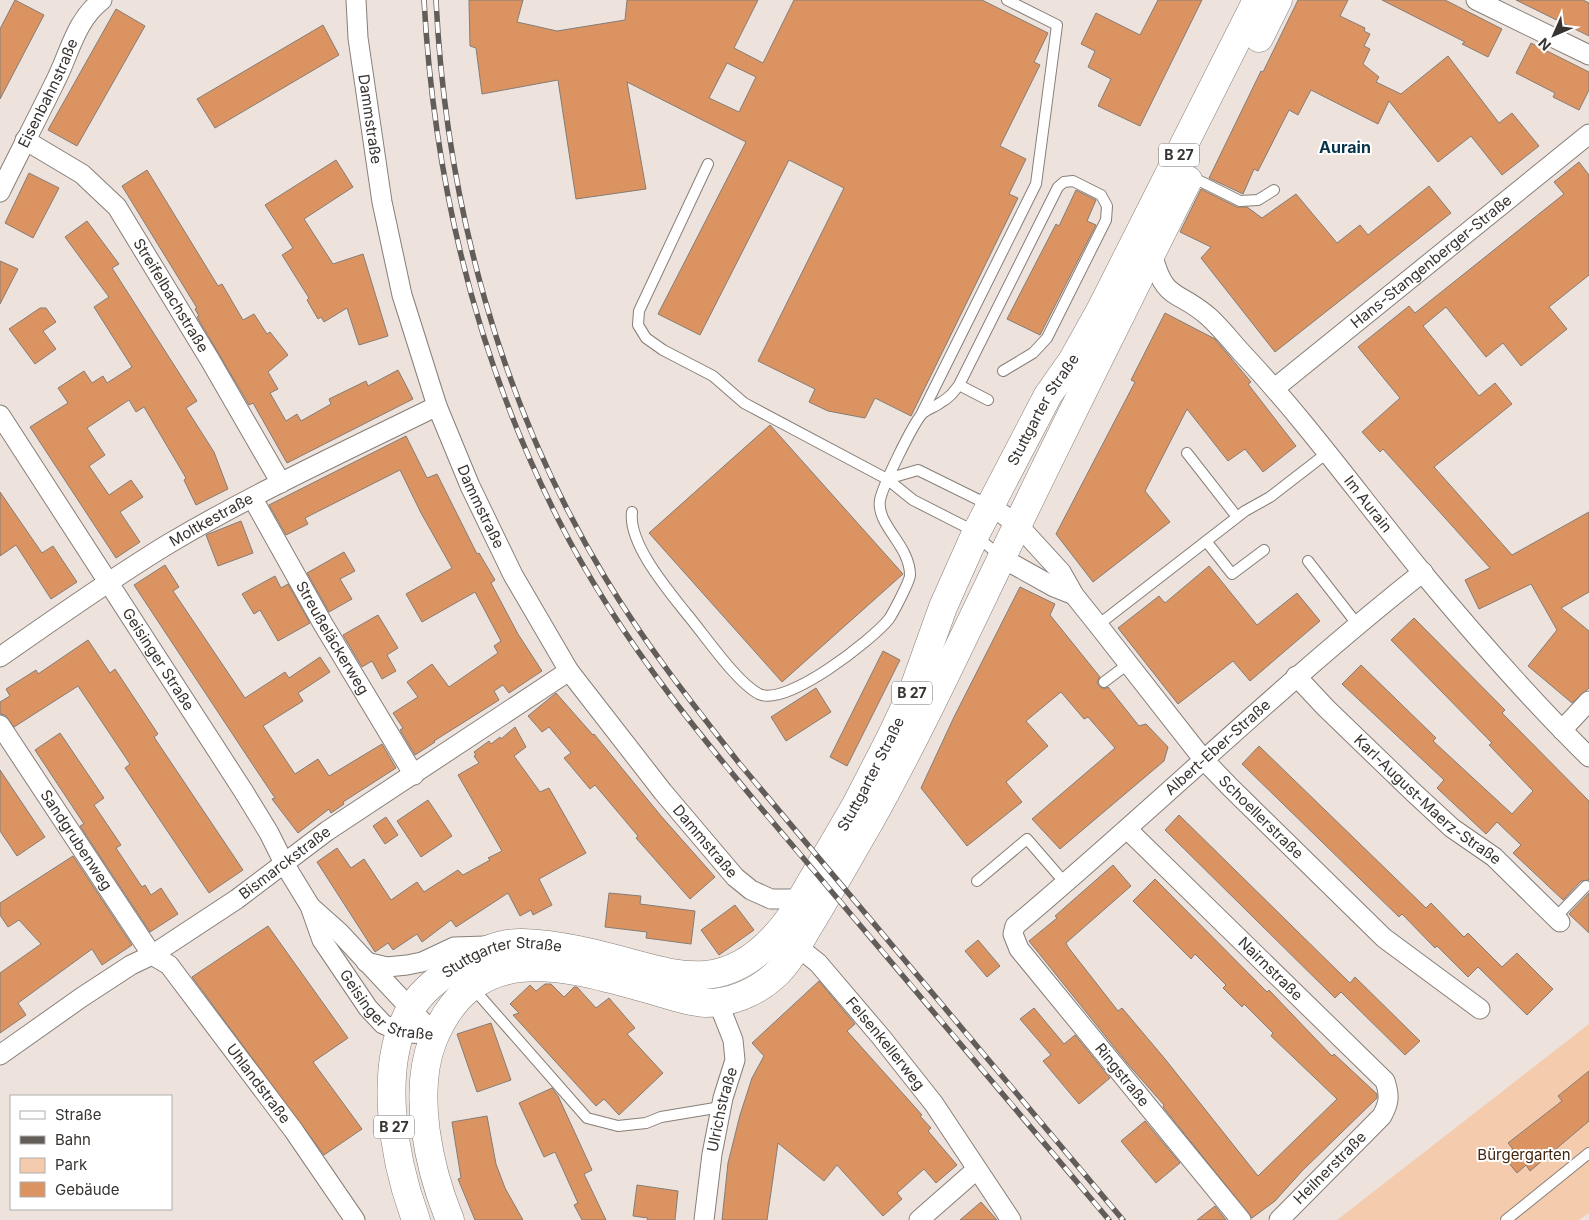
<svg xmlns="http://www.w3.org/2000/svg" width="1589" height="1220" font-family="Inter,sans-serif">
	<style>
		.green { fill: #f5cbae }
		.building { fill: #db9461; stroke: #857c76; fill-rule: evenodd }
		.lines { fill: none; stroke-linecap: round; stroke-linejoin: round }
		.lane-casing { stroke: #877e78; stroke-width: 12 }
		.street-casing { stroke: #877e78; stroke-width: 21 }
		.primary-casing { stroke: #877e78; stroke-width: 29 }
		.lane { stroke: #fff; stroke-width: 10 }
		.street { stroke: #fff; stroke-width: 19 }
		.primary { stroke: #fff; stroke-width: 28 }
		.rail-casing { stroke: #635d5a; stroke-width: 5.5 }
		.rail { stroke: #fff; stroke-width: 4; stroke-dasharray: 11; stroke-linecap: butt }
		.labels { text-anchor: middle; stroke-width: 4; stroke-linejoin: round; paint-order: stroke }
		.shield { fill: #fff; stroke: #73706e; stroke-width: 1 }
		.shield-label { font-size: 14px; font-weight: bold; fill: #373330 }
		.street-label { font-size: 15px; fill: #373330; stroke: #fff }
		.park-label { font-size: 15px; fill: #42250e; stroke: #fff }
		.neighbourhood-label { font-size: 16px; font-weight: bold; fill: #073349; stroke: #fff }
	</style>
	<rect width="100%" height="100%" fill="#ede3dc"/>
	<path class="green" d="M1589,1024V1213L1579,1220H1337Z"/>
	<path class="building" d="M15,0L44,15L0,99V29Z
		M469,0H523L517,22L557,31L625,20L627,0H758L734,48L763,63L794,0H982L1048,33L1034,62L1040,65L1000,146L1026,159L1009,194L1018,198L911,416L875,398L865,418L828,411L809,402L815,389L758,361L844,188L789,160L700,335L658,314L746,142L627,82L646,189L576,199L558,80L482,94L476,48L470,46ZM727,63L756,77L739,112L709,98Z
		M1158,0H1202L1140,126L1098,106L1111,79L1088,67L1095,51L1081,44L1096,13L1140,35Z
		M1298,0H1348L1340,16L1365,28L1364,31L1370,34L1364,46L1370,49L1363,64L1379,77L1376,82L1401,94L1448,56L1499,123L1512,113L1539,146L1502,175L1471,136L1438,162L1389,101L1378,124L1311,90L1298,115L1289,110L1258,171L1254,169L1243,194L1209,178L1261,71L1263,72Z
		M1382,0H1445L1502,29L1488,57L1462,44L1465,42Z
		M1516,0H1583L1589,3V36Z
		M116,9L145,26L77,146L48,130Z
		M323,25L339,55L215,128L197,99Z
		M1531,43L1589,72V90L1579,110L1553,97L1555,93L1516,73Z
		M336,160L353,187L304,219L333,264L363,254L388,336L359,345L347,308L324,322L321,317L318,319L307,300L309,298L282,255L293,248L265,205Z
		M1579,162L1589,175V275L1549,307L1567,329L1521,366L1503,343L1486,357L1446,307L1423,326L1479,396L1495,383L1512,404L1434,467L1512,555L1589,512V592L1561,608L1589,631V688L1572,703L1528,666L1557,630L1531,584L1479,609L1465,580L1490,568L1383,449L1380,452L1362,432L1400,398L1358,347L1409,306L1415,313L1564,194L1554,182Z
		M147,170L218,286L222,284L243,320L254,314L267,334L270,332L288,355L268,372L278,389L270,393L286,421L297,414L301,421L331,404L329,399L366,381L368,386L398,370L413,399L287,463L253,403L249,405L197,317L199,316L195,309L197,308L122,186Z
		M29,173L59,188L33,238L5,223Z
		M1429,186L1451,213L1275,352L1201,258L1211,247L1180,232L1201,189L1237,207H1247L1262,218L1296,194L1337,243L1360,225L1368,235Z
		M1076,190L1096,200L1087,221L1096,225L1040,335L1007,319L1056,224L1059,226Z
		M87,221L119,264L112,268L197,401L186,408L214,452L228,489L196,505L184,480L186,478L144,407L136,412L129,400L87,428L105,455L89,466L109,495L131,480L143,497L120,512L140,542L116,558L30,427L68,403L58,388L84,371L92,383L103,376L107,383L132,367L94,307L109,297L65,237Z
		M0,261L18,269L0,304Z
		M40,308H46L56,322L43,331L56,349L35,364L9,329Z
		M1165,313L1215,339L1251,382L1248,384L1296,446L1263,472L1245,449L1228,461L1187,409L1145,491L1170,522L1093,582L1056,534L1135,382L1131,380Z
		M770,425L903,574L782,682L649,533Z
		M406,436L427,478L437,474L477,554L479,553L495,580L491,583L518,634L542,671L509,693L503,685L494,691L499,700L434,741L435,742L415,755L400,730L403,728L393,713L418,697L407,682L432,664L449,687L498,653L494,646L501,641L475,592L422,622L406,594L452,568L421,513L400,470L305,518L308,524L286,535L269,505Z
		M0,492L42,553L53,546L77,582L51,599L16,545L0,556Z
		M241,521L253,553L218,566L206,535Z
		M344,552L355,571L340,579L352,599L329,612L307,573Z
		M165,565L179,587L173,591L245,698L285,672L289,678L320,657L330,672L298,693L303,701L263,726L295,774L318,759L329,776L382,744L396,768L343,802L344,804L331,813L329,809L298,833L272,799L275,798L247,756L134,585Z
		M1209,566L1257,625L1297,593L1320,621L1250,681L1233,661L1178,704L1118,628L1159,596L1165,603Z
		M275,576L281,588L288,584L310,623L278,641L260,610L254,614L242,594Z
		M1020,587L1055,604L1050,615L1100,677L1097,682L1099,686L1104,689L1108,687L1139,726L1146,724L1168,747L1164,761L1060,849L1032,819L1115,748L1088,717L1084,719L1061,692L1026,721L1048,746L1006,782L1022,802L967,846L921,788L954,717Z
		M378,615L398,648L387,655L396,671L382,679L372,661L362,667L343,635Z
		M1414,618L1505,710L1502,713L1589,801V880L1581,881L1563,900L1513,853L1521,845L1497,822L1486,834L1437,788L1444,780L1342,684L1361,665L1436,738L1433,741L1512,814L1533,791L1489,745L1492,743L1391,640Z
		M88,640L110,673L115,669L158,734L154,737L243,870L209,893L125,768L130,764L78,686L14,727L5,715L0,714V702L10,696L6,689L36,670L38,674Z
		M883,651L900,660L847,766L830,757Z
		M816,688L831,712L786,741L771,717Z
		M556,693L593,735L594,734L661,816L715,877L690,899L636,838L638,836L595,785L590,789L564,758L571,753L549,727L542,732L528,716Z
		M515,727L526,747L514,756L540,792L549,788L586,853L539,879L552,905L533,915L531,910L520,916L508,893L456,927L451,920L422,942L417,934L393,950L388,943L375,952L317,862L337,848L351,868L364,859L391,900L417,882L424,892L458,870L463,875L490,860L488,858L502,851L458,775L479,763L474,756L476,755L474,752L489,741L491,744L500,737L501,739Z
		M60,733L104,798L94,805L121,845L116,848L142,887L145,885L151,895L161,888L178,914L150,932L80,826L84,824L35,750Z
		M1259,746L1426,908L1431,903L1464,937L1468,933L1502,967L1517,953L1553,989L1527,1015L1478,967L1468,977L1437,946L1435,948L1402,914L1399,917L1242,764Z
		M0,770L45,837L17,856L0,831Z
		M428,800L452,836L421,857L397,821Z
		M1179,815L1350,983L1355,977L1420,1041L1405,1055L1341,992L1335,998L1165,830Z
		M386,817L398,835L385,844L373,826Z
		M73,856L132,945L102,965L92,949L18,1003L26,1015L0,1033V973L41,944L19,920L8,927L0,915V903Z
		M1113,865L1131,886L1066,943L1068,947L1118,1011L1122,1008L1165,1059L1258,1176L1337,1099L1271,1036L1273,1033L1244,1004L1242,1007L1223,988L1226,985L1195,954L1191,959L1133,901L1155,879L1267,992L1269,990L1332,1056L1334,1054L1377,1094V1098L1302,1171L1275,1201L1252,1218L1163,1107L1164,1105L1127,1063L1029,941L1057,918L1055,916Z
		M609,893L641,896L640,904L695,911L691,944L646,938L647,932L605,927Z
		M1589,893V933L1569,914Z
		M735,905L754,930L719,955L701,930Z
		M268,926L348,1038L313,1062L362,1129L324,1155L192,977Z
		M978,940L1000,966L987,977L965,951Z
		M819,981L855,1024L847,1031L922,1115L920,1116L931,1128L928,1131L957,1165L936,1183L924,1169L897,1193L902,1199L883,1216L837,1165L824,1181L778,1143L767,1220H722L728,1163L740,1115L752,1078L764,1056L752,1043Z
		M545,984H551L564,997L574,987H577L596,1008L609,998L635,1028L627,1034L663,1073L619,1115L604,1099L596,1106L513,1015L519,1013L510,1004L530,985L536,991Z
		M1034,1008L1064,1044L1075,1035L1110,1078L1079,1104L1043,1061L1051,1055L1020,1019Z
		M491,1023L511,1080L477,1092L457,1034Z
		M1589,1071V1121L1530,1171L1526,1165L1517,1173L1503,1156L1513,1149L1508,1143L1562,1101L1558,1096Z
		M552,1088L558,1096L592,1170L584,1174L606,1220H582L574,1205L578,1203L555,1152L544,1157L519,1103Z
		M487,1116L496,1164L505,1188L523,1220H475L458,1179L461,1178L452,1122Z
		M1145,1121L1180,1163L1156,1183L1121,1141Z
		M637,1185L678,1191L675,1220H647L648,1218L633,1216Z
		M981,1202L997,1220H960Z
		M1215,1206L1226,1220H1197Z"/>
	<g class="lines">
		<g class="lane-casing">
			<path id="lane" d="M708,164L639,311L638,325L646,338L663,350L713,376L744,403L887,479L913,500L966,527L1001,557
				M1190,176L1240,201L1258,200L1274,190
				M959,385L1058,187L1064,182L1073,181L1101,195L1107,206L1106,220L1047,338L1033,353L1003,371
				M922,413L1036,184L1057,25L1007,0
				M1187,453L1237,517
				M887,479L918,470L989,505
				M632,512C628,543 667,589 686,613C704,634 736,682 759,694C787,707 872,640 889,619C893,613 910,581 910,575C910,545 876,525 880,500C883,485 911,428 921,415C925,410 935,407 940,403C949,398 953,393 959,385L988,400
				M1206,541L1232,574L1264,550
				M1308,561L1357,624
				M1098,625L1245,511L1270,497L1327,453
				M1104,682L1128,664
				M977,881L1027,839L1066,884
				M1556,917L1586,886
				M472,987L587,1118L618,1126L646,1123L661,1117L721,1107
				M1506,1220L1589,1153"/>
		</g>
		<g class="street-casing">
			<g id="street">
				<path id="s1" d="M356,0L358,38L382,202L402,295L437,406L470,486L513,575L569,671L663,792L735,877L751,890L771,899H803"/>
				<path d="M1476,0L1589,55"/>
				<path id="s2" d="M25,140L82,174L117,207L210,360L281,483"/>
				<path id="s3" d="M0,192C18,155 37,119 55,82C70,53 75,21 102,0"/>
				<path id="s4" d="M1152,253C1165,303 1176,288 1209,317C1221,328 1231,341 1242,353C1307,422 1362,499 1422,572C1475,636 1530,699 1589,757"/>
				<path id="s5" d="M1275,388L1589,134"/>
				<path id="s6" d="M0,415L244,792L269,833L285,865L310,906L322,940L368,1008L383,1024L400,1032L435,1035"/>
				<path id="s7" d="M253,499L323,624L414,775"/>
				<path id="s8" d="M991,506L1018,525L1061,572L1074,595L1098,625L1203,759L1230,787L1384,938L1480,1009"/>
				<path d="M1002,558L1054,587L1074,595"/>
				<path id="s9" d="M0,657C56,618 112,578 170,543C256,492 348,450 437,406"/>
				<path id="s10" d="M1296,676L1326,708L1413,792L1452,828L1494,857L1560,922"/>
				<path id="s11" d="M0,725L152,955L169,965L294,1131L355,1220"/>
				<path d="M1562,730L1589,701"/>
				<path id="s12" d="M1128,830L1385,1081C1390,1096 1389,1103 1382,1116L1279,1220"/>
				<path d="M311,907L339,932L435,1035"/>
				<path id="s13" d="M789,940L818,963L881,1037L934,1104L1011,1220"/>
				<path d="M366,962L387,967L407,965L422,962L454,947L485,946"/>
				<path id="s14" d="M0,1055L82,997L131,965L152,955L237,899L327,831L569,671"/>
				<path id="s15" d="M704,1220L712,1154L723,1098L735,1060L733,1040L718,1002"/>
				<path d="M919,1220L976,1170"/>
				<path id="s16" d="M1241,1220L1019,949L1013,934L1015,926C1153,810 1281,684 1423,572"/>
			</g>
		</g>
		<g class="primary-casing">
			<g id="primary">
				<path d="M1259,38L1278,0"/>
				<path id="s17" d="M416,1220C394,1161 376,1064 412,1007C422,991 438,979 453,968C472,955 499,942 523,943C558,944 593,953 627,962C653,969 678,977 705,975C742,972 769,947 790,918L856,805L891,737L914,688L943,607L976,533L1048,395L1072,361L1101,309L1257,0"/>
				<path d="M450,1220C429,1169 412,1093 433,1040C475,938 565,966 648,989C667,994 686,1002 706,1003C730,1003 755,993 773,977C788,964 797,946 807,929C829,893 849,857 870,821C924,724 970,623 1018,524C1074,408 1131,294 1188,180"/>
			</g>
		</g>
		<use href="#lane" class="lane"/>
		<use href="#street" class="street"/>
		<use href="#primary" class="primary"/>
		<g class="rail-casing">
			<path id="rail" d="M424,0C434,181 476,357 558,519C625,652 725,766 821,879C917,992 1013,1106 1109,1220
				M436,0C446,203 500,404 606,579C645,644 692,703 739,763L1123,1220"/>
		</g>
		<use href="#rail" class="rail"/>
	</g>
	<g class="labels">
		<g class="shield">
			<rect x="1159" y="143.5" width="40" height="23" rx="4"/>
			<rect x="892" y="681.5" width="40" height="23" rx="4"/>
			<rect x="374" y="1115.5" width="40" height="23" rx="4"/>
		</g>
		<g class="shield-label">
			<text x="1179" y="160">B 27</text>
			<text x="912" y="698">B 27</text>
			<text x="394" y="1132">B 27</text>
		</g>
		<g class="street-label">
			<text dy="5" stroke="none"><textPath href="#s3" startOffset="110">Eisenbahnstraße</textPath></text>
			<text dy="5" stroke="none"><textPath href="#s1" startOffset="120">Dammstraße</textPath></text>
			<text dy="5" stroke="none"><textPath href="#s5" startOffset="201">Hans-Stangenberger-Straße</textPath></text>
			<text dy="5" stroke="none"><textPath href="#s2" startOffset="218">Streifelbachstraße</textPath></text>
			<text dy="5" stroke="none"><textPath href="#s17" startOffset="1212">Stuttgarter Straße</textPath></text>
			<text dy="5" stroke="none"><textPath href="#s4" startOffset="335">Im Aurain</textPath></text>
			<text dy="5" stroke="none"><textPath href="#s1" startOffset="525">Dammstraße</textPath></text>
			<text dy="5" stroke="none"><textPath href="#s9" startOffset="252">Moltkestraße</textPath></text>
			<text dy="5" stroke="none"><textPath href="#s7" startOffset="160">Streußeläckerweg</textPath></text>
			<text dy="5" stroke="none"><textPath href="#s6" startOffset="291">Geisinger Straße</textPath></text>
			<text dy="5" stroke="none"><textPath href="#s16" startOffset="645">Albert-Eber-Straße</textPath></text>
			<text dy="5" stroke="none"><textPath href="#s17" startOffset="808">Stuttgarter Straße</textPath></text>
			<text dy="5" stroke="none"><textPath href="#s10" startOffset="181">Karl-August-Maerz-Straße</textPath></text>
			<text dy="5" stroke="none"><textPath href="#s8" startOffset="414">Schoellerstraße</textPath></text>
			<text dy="5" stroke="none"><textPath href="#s11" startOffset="138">Sandgrubenweg</textPath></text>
			<text dy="5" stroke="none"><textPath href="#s1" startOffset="930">Dammstraße</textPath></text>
			<text dy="5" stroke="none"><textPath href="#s14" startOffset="344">Bismarckstraße</textPath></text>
			<text dy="5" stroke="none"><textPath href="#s17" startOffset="328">Stuttgarter Straße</textPath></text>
			<text dy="5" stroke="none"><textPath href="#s12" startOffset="199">Nairnstraße</textPath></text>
			<text dy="5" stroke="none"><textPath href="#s6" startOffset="714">Geisinger Straße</textPath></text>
			<text dy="5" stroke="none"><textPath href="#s13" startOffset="142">Felsenkellerweg</textPath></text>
			<text transform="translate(1122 1075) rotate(51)" y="5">Ringstraße</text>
			<text dy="5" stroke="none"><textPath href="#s11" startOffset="444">Uhlandstraße</textPath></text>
			<text dy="5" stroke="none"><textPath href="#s15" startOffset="112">Ulrichstraße</textPath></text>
			<text transform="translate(1330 1168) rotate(-45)" y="5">Heilnerstraße</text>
		</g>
		<g class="park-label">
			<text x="1524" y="1160">Bürgergarten</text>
		</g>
		<g class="neighbourhood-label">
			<text x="1345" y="153">Aurain</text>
		</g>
	</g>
	<rect x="10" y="1095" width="162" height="115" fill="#ffffff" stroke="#afadac"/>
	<rect x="20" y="1111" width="25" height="8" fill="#ffffff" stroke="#afadac"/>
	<text x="55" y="1120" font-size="15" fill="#373330">Straße</text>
	<rect x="20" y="1136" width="25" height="8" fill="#635d5a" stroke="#afadac"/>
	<text x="55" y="1145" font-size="15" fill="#373330">Bahn</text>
	<rect x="20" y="1158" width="25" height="15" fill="#f5cbae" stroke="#afadac"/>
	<text x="55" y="1170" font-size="15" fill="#373330">Park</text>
	<rect x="20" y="1182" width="25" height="15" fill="#db9461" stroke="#afadac"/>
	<text x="55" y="1195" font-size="15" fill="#373330">Gebäude</text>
	<g transform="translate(1554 35) rotate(225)" stroke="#ffffff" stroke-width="4" paint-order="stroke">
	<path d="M0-4L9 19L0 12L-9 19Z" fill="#373330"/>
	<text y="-8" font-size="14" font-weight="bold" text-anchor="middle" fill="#373330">N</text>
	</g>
</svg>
